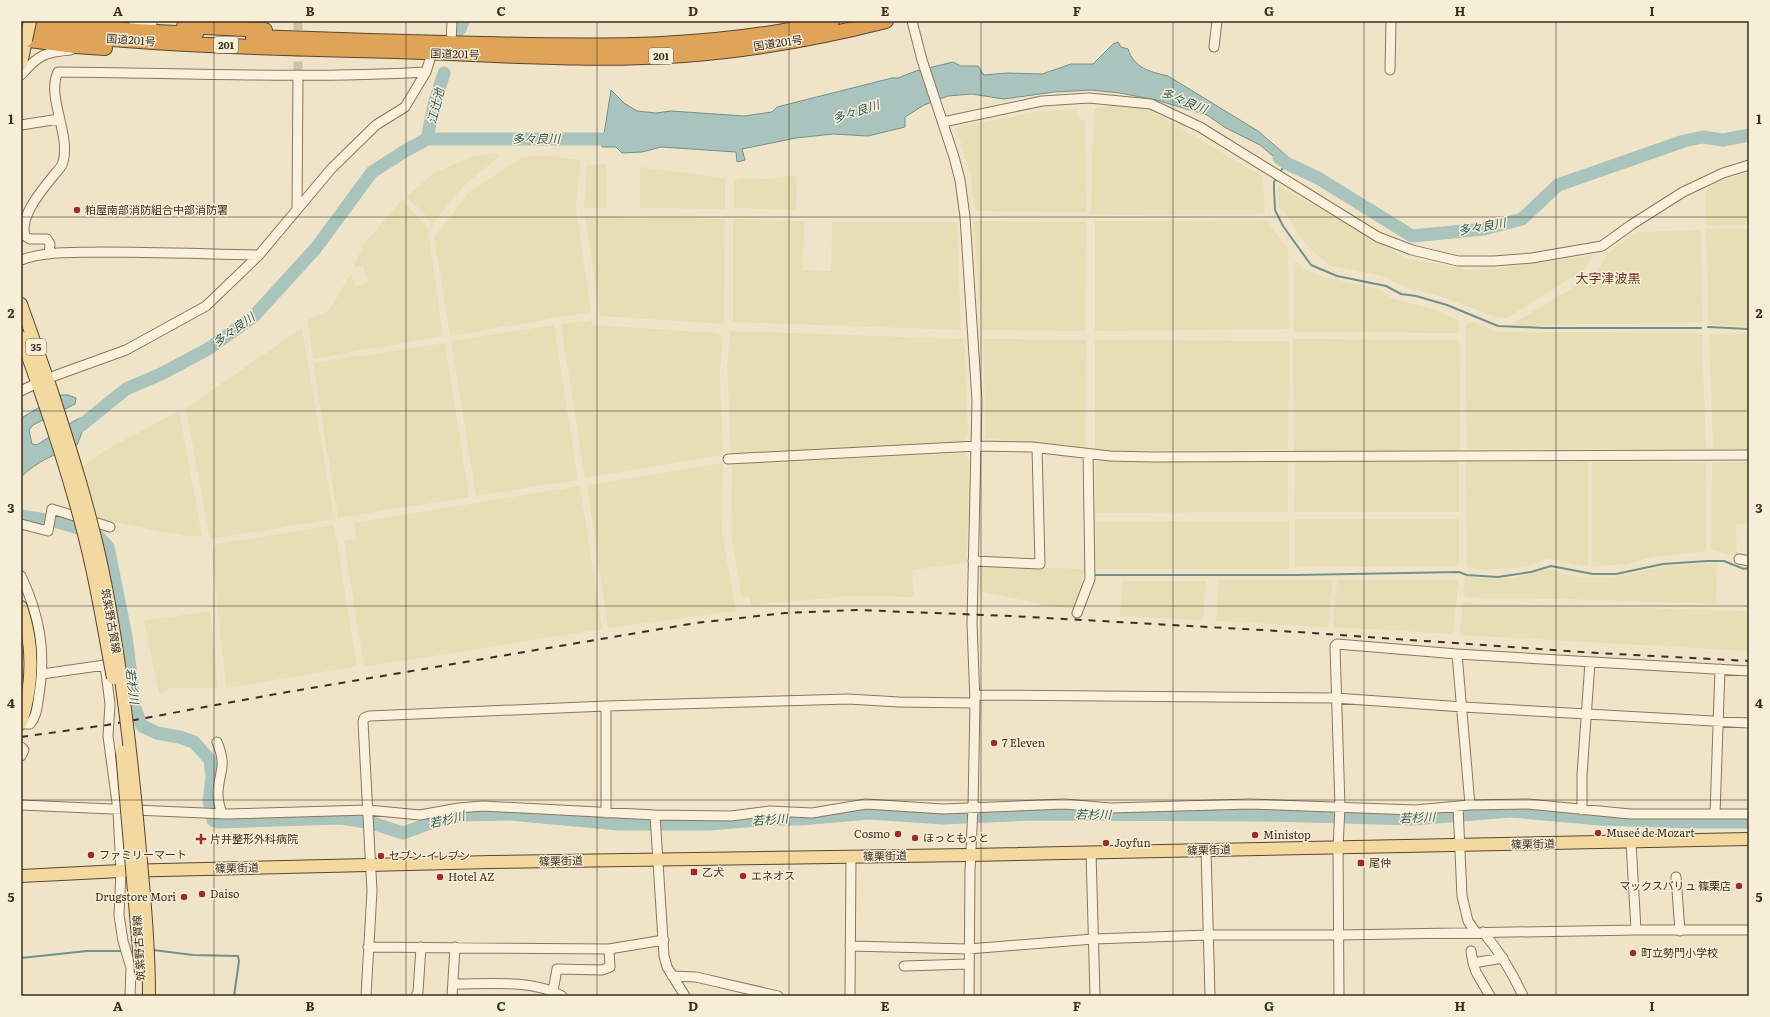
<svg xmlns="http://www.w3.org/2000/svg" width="1770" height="1017" font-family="Literata,'Noto Sans JP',serif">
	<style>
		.farmland { fill: #e6deb5 }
		.water { fill: #a9c4bc; stroke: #6f938a }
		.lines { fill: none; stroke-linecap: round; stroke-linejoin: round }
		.stream { stroke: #6f938a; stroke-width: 2 }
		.river { stroke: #a9c4bc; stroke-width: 13 }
		.minor-tunnel { stroke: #ccc0a6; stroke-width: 9; stroke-dasharray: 9 4.5; stroke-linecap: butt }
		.minor-casing { stroke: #8d765c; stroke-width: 11 }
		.major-casing { stroke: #5b4430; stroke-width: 14 }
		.highway-casing { stroke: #5b4430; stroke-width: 16 }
		.minor { stroke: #faf1dc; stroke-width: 9 }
		.major { stroke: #f3d9a0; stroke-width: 12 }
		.highway { stroke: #e0a458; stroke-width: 14 }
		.rail { stroke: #3d2e20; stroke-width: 2; stroke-dasharray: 7 7; stroke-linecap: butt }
		.major-bridge-casing { stroke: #5b4430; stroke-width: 14; stroke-linecap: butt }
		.major-bridge { stroke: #f3d9a0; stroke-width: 12 }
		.grid { fill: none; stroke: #3d2e20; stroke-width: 1; stroke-opacity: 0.55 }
		.poi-dot { fill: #9e2a2b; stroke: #f7eed8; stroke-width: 1.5 }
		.labels { text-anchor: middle; stroke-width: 3; stroke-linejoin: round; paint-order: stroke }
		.shield { fill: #f7eed8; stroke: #756857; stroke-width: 1 }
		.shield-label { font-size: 10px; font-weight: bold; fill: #3d2e20 }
		.street-label { font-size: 11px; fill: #3d2e20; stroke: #f7eed8 }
		.poi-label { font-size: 11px; fill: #3d2e20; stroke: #f7eed8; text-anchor: start }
		.water-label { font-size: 12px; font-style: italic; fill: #2f5d5a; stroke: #f7eed8 }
		.quarter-label { font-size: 13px; fill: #6b2e1e; stroke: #f7eed8 }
		.neatline { fill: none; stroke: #3d2e20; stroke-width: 1.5 }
		.grid-label { font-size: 13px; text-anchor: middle; font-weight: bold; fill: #3d2e20 }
	</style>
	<rect width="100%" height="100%" fill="#f0e4c8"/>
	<path class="farmland" d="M1122,104L1149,109L1263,177L1265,214L1091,215L1094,109Z
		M1077,109L1078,119L1085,120L1086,212L975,211L971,175L956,127L1042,111Z
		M497,153L499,157L465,184L432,225L423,212L406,197L433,174L454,164L472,157Z
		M542,155L580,160L576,207L591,312L450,336L434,237L469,192L521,158Z
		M606,164V208H584L587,165Z
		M640,167L725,178V209L640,208Z
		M1749,172V225L1707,226L1705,192L1712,184Z
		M797,175L796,210L734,208V181L740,178L769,179Z
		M1278,185L1408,259L1476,271L1593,255L1585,269L1507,318H1500L1439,296L1404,287L1383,276L1329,265L1305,244L1283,209H1279L1277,192Z
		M402,200L428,228L443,336L313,359L308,320L329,311L351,273L355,287L368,282L363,266L354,267L363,245Z
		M585,216L725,219L724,324L600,316Z
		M733,219L804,221L802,270L831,271L832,222H957L961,330L733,322Z
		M1267,220L1288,250L1289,329L1095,331V221Z
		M973,221L1086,222L1085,331L982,330Z
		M1706,229H1749V326L1709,325Z
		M1701,230L1702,322L1512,326V324L1571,289L1592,279L1608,253L1637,232Z
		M1298,262L1305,269L1320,276L1380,289L1391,298L1436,310L1459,321V333L1294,332V263Z
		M592,320L593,325L718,333L723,338L720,370L723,455L585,478L561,325Z
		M1473,322L1498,332L1702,333L1706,449H1467L1465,327L1468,323Z
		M554,325L578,480L476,496L451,341Z
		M302,328L334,519L210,539L186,408Z
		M730,331L964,339L968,432L962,442L731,455L727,366Z
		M1709,334H1749V449H1713Z
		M983,339L1086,340L1085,447L986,438Z
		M1293,339L1459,340L1460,450L1294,451Z
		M1095,340L1289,341L1288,449L1101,451L1095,449Z
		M445,343L469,497L338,518L313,363Z
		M179,411L202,536H186L97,519L82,467L104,451Z
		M964,453L969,459L967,563L912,570L914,597L851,596L751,605L750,597L742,598L731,534L732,465Z
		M1295,460H1459V512H1294Z
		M1096,461L1288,462V512L1095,513Z
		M1466,462H1588V567L1550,559L1542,560L1525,567L1502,569L1485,570L1467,567Z
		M1592,462L1706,463V551L1653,557L1627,564L1592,567Z
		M1749,462V523L1736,524L1737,556L1711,550L1712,463Z
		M723,463L722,533L736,611L608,628L587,485Z
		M580,486L602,629L364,667L344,541L356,539L355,523Z
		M1295,519H1459V567H1295Z
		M1096,521H1289V569H1096Z
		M334,525L357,666L226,688L212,553L216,544Z
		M1717,563L1716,604L1564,599L1466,598L1463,594L1465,576L1480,578H1511L1553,569L1565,575L1586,578L1614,577L1667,566Z
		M980,566L1085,569L1074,609L1045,605L979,591Z
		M1219,580H1332L1328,627L1216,621Z
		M1337,580H1459L1453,634L1333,627Z
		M1123,581H1206L1203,620L1120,616Z
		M1463,603L1749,611V651L1460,635Z
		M210,611L218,688H171L159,694L144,621Z"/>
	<path class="water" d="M1118,42L1121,47L1128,49C1134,68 1150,72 1168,76L1258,131L1295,163L1291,171L1260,145L1226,128L1207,115L1156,100L1120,93L1091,90L1054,92L1004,99L972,94L948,96L924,105L905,117V127L868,136L833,134L796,138L742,149L745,160L737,162L736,152L661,147L642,152L622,153L616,147H602L611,90L624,103L637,111L656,113L671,111L744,116L772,112L777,107L892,78H898L916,71L953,62L961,66H978L984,75L1007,73L1042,74L1071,64H1093L1113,44Z
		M60,395H68L76,398L75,404L33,425L29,430L32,444L37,445L74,421L88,414V417L77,445C56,454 37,461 21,477V426L23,417Z"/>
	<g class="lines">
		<path class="stream" d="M1279,174L1285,164
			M1277,177L1274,182V189L1275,210L1283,226L1311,265L1337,276L1386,286L1401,294L1416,296L1447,305L1498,326L1545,328H1701
			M1708,327L1749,329
			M1093,575H1297L1459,572L1467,575L1498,577L1531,572L1551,566L1593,574H1616L1663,564L1707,561H1724L1744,569L1749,568
			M153,950L193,955L238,956L239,961L234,996
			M21,958L87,951H122"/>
		<path class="river" d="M460,29L463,21
			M427,139L434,105L444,73
			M1279,158L1286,163L1318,178L1412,236L1484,229L1522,219L1558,185L1684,141L1703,137L1723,140L1749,135
			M73,432L126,389L161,374L208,349L253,317L316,248L372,172L405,151L427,139H603L620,136
			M21,516L58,522L95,533L108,547L126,636L135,708L142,726L157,733L179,737L194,742L210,760L212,777L209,801L213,820L219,822L341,818L372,823L403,833L442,819L464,815L510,814L618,824H710L769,819H801L869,813L943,818L1034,814L1267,815L1413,819L1511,811L1600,819L1689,822H1749"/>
		<path class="minor-tunnel" d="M298,21V75"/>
		<g class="minor-casing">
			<path id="minor" d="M133,21L152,23
				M912,21L922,60L954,157L960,180L965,217L977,401L972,623L975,703L973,807L970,871L969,996
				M451,43L452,21
				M1214,47L1217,21
				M1390,70L1391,21
				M21,75C38,55 45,52 71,50
				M943,122L1042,101L1089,98L1151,104L1200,127L1378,237L1412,250L1458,261H1494L1532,258L1602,246L1631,225L1683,192L1723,173L1749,165
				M21,125L59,119
				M297,210L298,75
				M49,254L50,244L47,239H30L25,236C19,216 42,190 54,175C57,171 62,167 63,162C71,135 46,96 58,72C181,73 304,79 426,72
				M21,260C46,251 73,253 100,252C153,252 206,254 259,255
				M54,376L126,350L206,306L259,255L331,169L376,125L405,107L426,72L432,53
				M21,391L33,385
				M728,459L977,446L1032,447L1110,456L1152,457L1749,455
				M21,524L48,531L52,509L110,527
				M1739,559L1749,561
				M973,561L1040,564L1037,448
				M21,576C40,616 46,652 39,695C37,706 37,716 30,724H21
				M1077,613L1090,579L1088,454
				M1457,654L1470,805
				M42,674L105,665L110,704L108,736L118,810L121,871L119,915L123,941L131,968L130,996
				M975,695L1335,698L1463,707L1749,723
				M606,706V813
				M217,742C228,768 218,772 218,795C218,801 220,808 222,814
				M21,747L24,750L21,756
				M21,805L226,814L368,810L420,815L459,808L483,806L655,815L731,816L770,811L812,813L866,804L943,809L1064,804L1111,808L1250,804L1415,810L1470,805L1528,804L1630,814H1749
				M1458,807L1462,896L1468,921L1475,931
				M1582,810V775L1590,662
				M1715,814L1720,669
				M655,815L664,956L667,967L685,996
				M1631,842L1636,930
				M1206,850L1210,996
				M1091,852L1095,996
				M1676,877L1680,931
				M1483,932C1500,952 1512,972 1523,996
				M850,946L968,949L1093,939L1209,935H1339L1636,930H1749
				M368,947L609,949L664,940
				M1471,951L1473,963
				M904,966L969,964
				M672,976L696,977L778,996
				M453,984C487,984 532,979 562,996
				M553,991L557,969L602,970L610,967L609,949
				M366,996L372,891L363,722L364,718L369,716L606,706L848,699L899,702L975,703
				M416,996L418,992L421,947
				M452,996L455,947
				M850,996L851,856
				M1339,996L1338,848L1340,807L1335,646L1337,644L1457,654L1749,671
				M1490,996L1476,972L1473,963L1503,958"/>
		</g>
		<g class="major-casing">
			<path id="major" d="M21,64L26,40
				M21,304L51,389
				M21,337L41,393
				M21,607C34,645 33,685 21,723
				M21,876L121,871L491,862L970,855L1749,839"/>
		</g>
		<g class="highway-casing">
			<path id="highway" d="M41,21L136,31L196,34
				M184,26L265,30
				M21,30C145,45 271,48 396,51C491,54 588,62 684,55C752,50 819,38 886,21
				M253,37C330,40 406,42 483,44C600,47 717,49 832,21
				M30,40L75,46L105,48"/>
		</g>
		<use href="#minor" class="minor"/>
		<use href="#major" class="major"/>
		<use href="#highway" class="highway"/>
		<path class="rail" d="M21,737L107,725L276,694L696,623L785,613L857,610L1011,616L1297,632L1597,653L1749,661"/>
		<g class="major-bridge-casing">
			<path id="major-bridge" d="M26,40L30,21
				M51,389C70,448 89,507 102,568C120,654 130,742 138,829C143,885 149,940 149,996
				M41,393C61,451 79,508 92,568C100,604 106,641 113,678
				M122,752L141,973"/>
		</g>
		<use href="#major-bridge" class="major-bridge"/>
	</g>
	<path class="grid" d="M214,21V996M406,21V996M597,21V996M789,21V996M981,21V996M1173,21V996M1364,21V996M1556,21V996M21,217H1749M21,411H1749M21,606H1749M21,800H1749"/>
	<g class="poi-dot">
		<circle cx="77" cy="210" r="4"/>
		<circle cx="994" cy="743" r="4"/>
		<circle cx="1598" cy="833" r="4"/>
		<circle cx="898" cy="834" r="4"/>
		<circle cx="1255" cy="835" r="4"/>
		<circle cx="915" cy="838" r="4"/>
		<path d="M199 833h4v4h4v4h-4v4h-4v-4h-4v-4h4z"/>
		<circle cx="1106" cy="843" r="4"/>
		<circle cx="91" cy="855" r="4"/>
		<circle cx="381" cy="856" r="4"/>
		<rect x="1357" y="859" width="8" height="8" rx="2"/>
		<rect x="690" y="868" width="8" height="8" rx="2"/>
		<circle cx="743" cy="876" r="4"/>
		<circle cx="440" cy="877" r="4"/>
		<circle cx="1739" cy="886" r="4"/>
		<circle cx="202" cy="894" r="4"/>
		<circle cx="184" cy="897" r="4"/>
		<circle cx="1633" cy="953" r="4"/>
	</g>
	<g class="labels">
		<g class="shield">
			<rect x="214" y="37" width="24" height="16" rx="3"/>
			<rect x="649" y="48" width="24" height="16" rx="3"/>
			<rect x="26" y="339" width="20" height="16" rx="3"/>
		</g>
		<g class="shield-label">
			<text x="226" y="49">201</text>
			<text x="661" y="60">201</text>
			<text x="36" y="351">35</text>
		</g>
		<g class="street-label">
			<text transform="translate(131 40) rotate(4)" y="4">国道201号</text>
			<text transform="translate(778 43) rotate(-8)" y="4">国道201号</text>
			<text transform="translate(455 54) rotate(2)" y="4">国道201号</text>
			<text transform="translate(111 621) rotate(80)" y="4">筑紫野古賀線</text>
			<text transform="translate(1533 844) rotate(-1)" y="4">篠栗街道</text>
			<text transform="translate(1209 850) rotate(-1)" y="4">篠栗街道</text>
			<text transform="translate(885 856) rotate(-1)" y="4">篠栗街道</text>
			<text transform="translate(561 861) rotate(-1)" y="4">篠栗街道</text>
			<text transform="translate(237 868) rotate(-1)" y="4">篠栗街道</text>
			<text transform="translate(139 948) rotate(-94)" y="4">筑紫野古賀線</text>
		</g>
		<g class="poi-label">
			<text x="85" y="214">粕屋南部消防組合中部消防署</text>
			<text x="1002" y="747">7 Eleven</text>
			<text x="1606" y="837">Museé de Mozart</text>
			<text x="890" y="838" text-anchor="end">Cosmo</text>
			<text x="1263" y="839">Ministop</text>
			<text x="923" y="842">ほっともっと</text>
			<text x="210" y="843">片井整形外科病院</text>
			<text x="1114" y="847">Joyfun</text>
			<text x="99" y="859">ファミリーマート</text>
			<text x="389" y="860">セブン-イレブン</text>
			<text x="1369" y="867">尾仲</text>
			<text x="702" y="876">乙犬</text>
			<text x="751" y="880">エネオス</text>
			<text x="448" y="881">Hotel AZ</text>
			<text x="1731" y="890" text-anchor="end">マックスバリュ 篠栗店</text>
			<text x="210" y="898">Daiso</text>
			<text x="176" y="901" text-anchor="end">Drugstore Mori</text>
			<text x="1641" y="957">町立勢門小学校</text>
		</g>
		<g class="water-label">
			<text transform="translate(1184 101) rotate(22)" y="4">多々良川</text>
			<text transform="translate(436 106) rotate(-76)" y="4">江辻池</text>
			<text transform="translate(856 112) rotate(-18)" y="4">多々良川</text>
			<text x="536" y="143">多々良川</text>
			<text transform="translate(1482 227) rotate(-10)" y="4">多々良川</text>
			<text transform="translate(234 330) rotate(-36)" y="4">多々良川</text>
			<text transform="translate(132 686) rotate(83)" y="4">若杉川</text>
			<text transform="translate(1093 815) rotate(1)" y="4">若杉川</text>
			<text transform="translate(1417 818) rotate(-2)" y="4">若杉川</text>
			<text transform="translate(447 820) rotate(-13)" y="4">若杉川</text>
			<text transform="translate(770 820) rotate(-4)" y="4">若杉川</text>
		</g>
		<g class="quarter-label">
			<text x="1608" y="283">大字津波黒</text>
		</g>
	</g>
	<rect width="1770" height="1017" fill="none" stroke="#f7eed8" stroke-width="44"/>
	<rect x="22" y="22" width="1726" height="973" class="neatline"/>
	<g class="grid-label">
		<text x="118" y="16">A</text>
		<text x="310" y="16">B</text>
		<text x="501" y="16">C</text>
		<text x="693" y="16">D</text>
		<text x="885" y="16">E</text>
		<text x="1077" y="16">F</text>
		<text x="1269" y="16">G</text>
		<text x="1460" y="16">H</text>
		<text x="1652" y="16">I</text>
		<text x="11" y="124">1</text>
		<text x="1759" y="124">1</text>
		<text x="11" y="318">2</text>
		<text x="1759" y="318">2</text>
		<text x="11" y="513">3</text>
		<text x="1759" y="513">3</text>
		<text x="11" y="708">4</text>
		<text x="1759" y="708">4</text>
		<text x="11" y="902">5</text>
		<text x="1759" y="902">5</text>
		<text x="118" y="1011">A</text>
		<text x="310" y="1011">B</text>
		<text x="501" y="1011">C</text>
		<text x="693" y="1011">D</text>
		<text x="885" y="1011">E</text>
		<text x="1077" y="1011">F</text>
		<text x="1269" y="1011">G</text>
		<text x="1460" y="1011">H</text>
		<text x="1652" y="1011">I</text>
	</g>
</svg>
